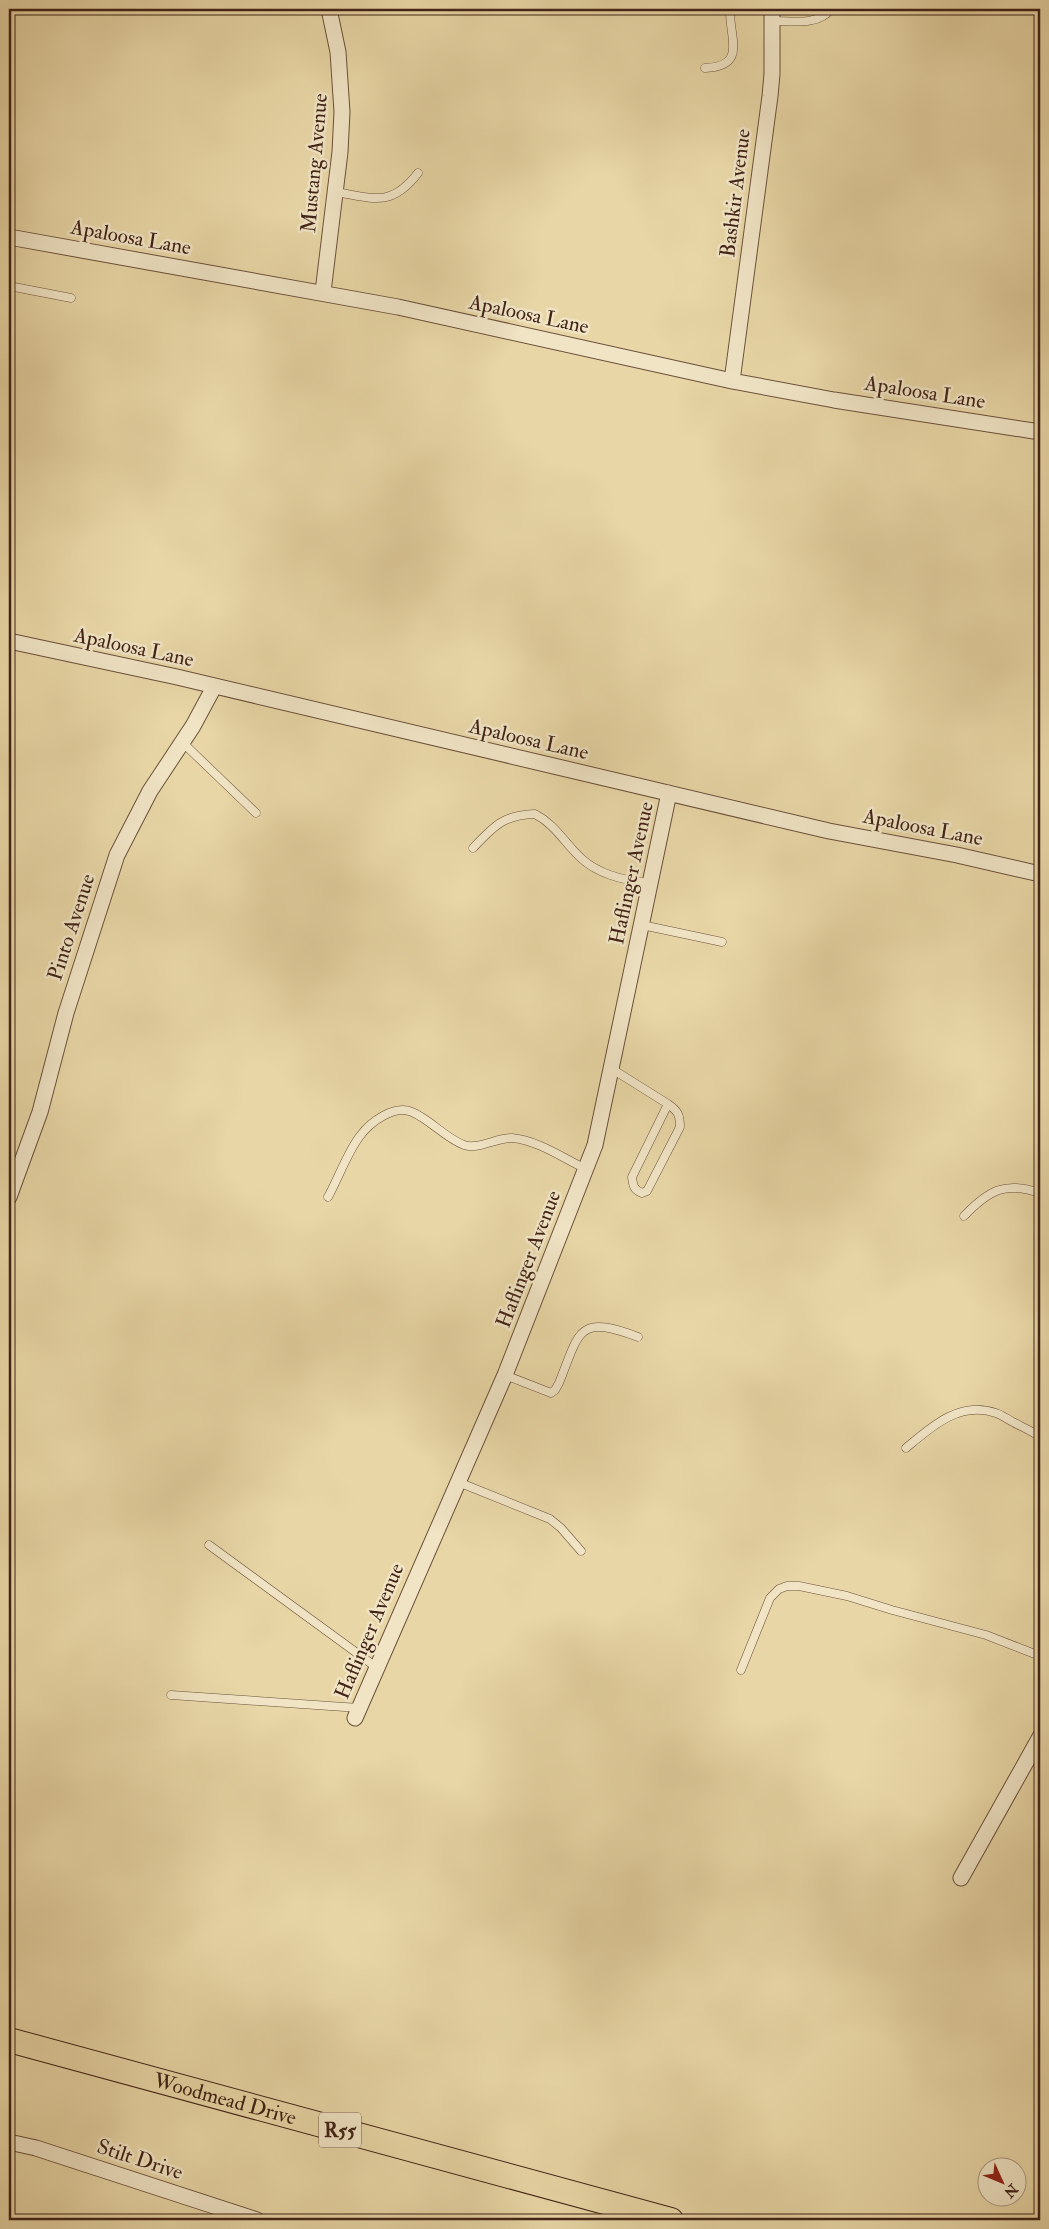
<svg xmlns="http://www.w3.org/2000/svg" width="1049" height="2229" font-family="'IM FELL Double Pica',serif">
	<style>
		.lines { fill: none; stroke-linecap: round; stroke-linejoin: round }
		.service-casing { stroke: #6b503b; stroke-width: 9 }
		.minor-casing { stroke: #6b503b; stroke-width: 17 }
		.primary-casing { stroke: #412317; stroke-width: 26 }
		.service { stroke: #f0e4c5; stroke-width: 8 }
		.minor { stroke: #f0e4c5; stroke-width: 15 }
		.primary { stroke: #e8d6a6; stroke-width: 24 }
		.labels { text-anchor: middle; stroke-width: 5; stroke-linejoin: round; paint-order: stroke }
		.shield { fill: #f0e4c5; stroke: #765d4b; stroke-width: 1 }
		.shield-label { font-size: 20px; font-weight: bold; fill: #412317 }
		.street-label { font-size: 21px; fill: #412317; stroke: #f0e4c5 }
	</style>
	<rect width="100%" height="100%" fill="#e8d6a6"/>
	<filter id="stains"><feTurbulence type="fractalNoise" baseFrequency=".004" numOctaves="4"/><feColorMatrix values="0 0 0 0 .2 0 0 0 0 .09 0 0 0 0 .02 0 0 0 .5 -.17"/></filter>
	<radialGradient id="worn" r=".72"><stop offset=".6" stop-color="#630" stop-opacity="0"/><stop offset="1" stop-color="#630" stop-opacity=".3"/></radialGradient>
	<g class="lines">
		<g class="service-casing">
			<path id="service" d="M772,21C792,21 818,26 831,9
				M705,68C748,66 729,38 730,9
				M335,192C373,198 391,208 418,173
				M9,286L71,298
				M182,742L256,813
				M473,848C494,826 503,815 535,814C556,825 565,844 582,859C601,876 627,881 650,883
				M642,925L722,942
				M612,1069L668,1104C678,1111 680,1115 680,1127L647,1191L642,1193C634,1190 633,1186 632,1177L668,1104
				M328,1197C338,1179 348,1151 360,1136C370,1122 395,1104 412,1112C431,1120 445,1138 464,1145C477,1150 496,1138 512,1138C537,1140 563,1158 586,1169
				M964,1216C989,1190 1005,1181 1040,1193
				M505,1375L551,1393L555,1390L559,1383C580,1331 577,1314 638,1337
				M906,1448C931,1427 960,1400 996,1413C1002,1415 1007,1419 1013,1422C1022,1427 1032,1431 1040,1437
				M458,1482L550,1519L561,1528L581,1551
				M209,1545L376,1667
				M741,1670L770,1598L779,1589L787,1586H799L847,1596L892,1610L986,1635L1040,1656
				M171,1695L359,1708"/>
		</g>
		<g class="minor-casing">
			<path id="minor" d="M9,237L398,307L732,381L834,400L1040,432
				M323,292L340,152L342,112L338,52L329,9
				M732,381L770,96L772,74V9
				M9,641L177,677L829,831L957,855L1040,874
				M9,1197L40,1112L66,1013L117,855L150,791L193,726L214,687
				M355,1718L505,1375L595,1145L669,793
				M961,1878L1040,1737
				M9,2142L36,2148L257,2220"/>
		</g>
		<g class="primary-casing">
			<g id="primary">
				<path id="s1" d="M9,2040L671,2220"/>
			</g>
		</g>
		<use href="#service" class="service"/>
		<use href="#minor" class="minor"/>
		<use href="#primary" class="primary"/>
	</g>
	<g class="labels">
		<rect class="shield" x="319" y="2112.5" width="42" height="35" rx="4"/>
		<g class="shield-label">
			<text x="340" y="2137">R55</text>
		</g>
		<g class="street-label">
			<text transform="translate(314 163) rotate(-85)" y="7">Mustang Avenue</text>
			<text transform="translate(735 193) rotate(-83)" y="7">Bashkir Avenue</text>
			<text transform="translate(131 237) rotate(10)" y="7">Apaloosa Lane</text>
			<text transform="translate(529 314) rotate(12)" y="7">Apaloosa Lane</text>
			<text transform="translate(925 392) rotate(9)" y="7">Apaloosa Lane</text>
			<text transform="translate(134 647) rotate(12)" y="7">Apaloosa Lane</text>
			<text transform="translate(529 739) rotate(13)" y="7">Apaloosa Lane</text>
			<text transform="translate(923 827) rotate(11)" y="7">Apaloosa Lane</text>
			<text transform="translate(631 873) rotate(-78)" y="7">Haflinger Avenue</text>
			<text transform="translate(71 927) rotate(-72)" y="7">Pinto Avenue</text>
			<text transform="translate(528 1259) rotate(-69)" y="7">Haflinger Avenue</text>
			<text transform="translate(369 1631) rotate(-67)" y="7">Haflinger Avenue</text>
			<text dy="7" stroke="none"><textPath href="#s1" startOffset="224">Woodmead Drive</textPath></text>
			<text transform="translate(140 2159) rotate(18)" y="7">Stilt Drive</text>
		</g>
	</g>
	<rect width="1049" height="2229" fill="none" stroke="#e8d6a6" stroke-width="30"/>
	<rect x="10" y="10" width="1029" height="2209" fill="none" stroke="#412317" stroke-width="2.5"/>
	<rect x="15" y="15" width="1019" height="2199" fill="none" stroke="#412317"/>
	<g transform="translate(1002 2182) rotate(134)"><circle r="24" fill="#f0e4c5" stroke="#aa977f"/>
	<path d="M0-4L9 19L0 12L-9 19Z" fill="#8f2418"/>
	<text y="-8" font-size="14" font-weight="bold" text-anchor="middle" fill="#412317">N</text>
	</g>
	<rect width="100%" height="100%" filter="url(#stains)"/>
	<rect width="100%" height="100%" fill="url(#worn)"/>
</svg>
